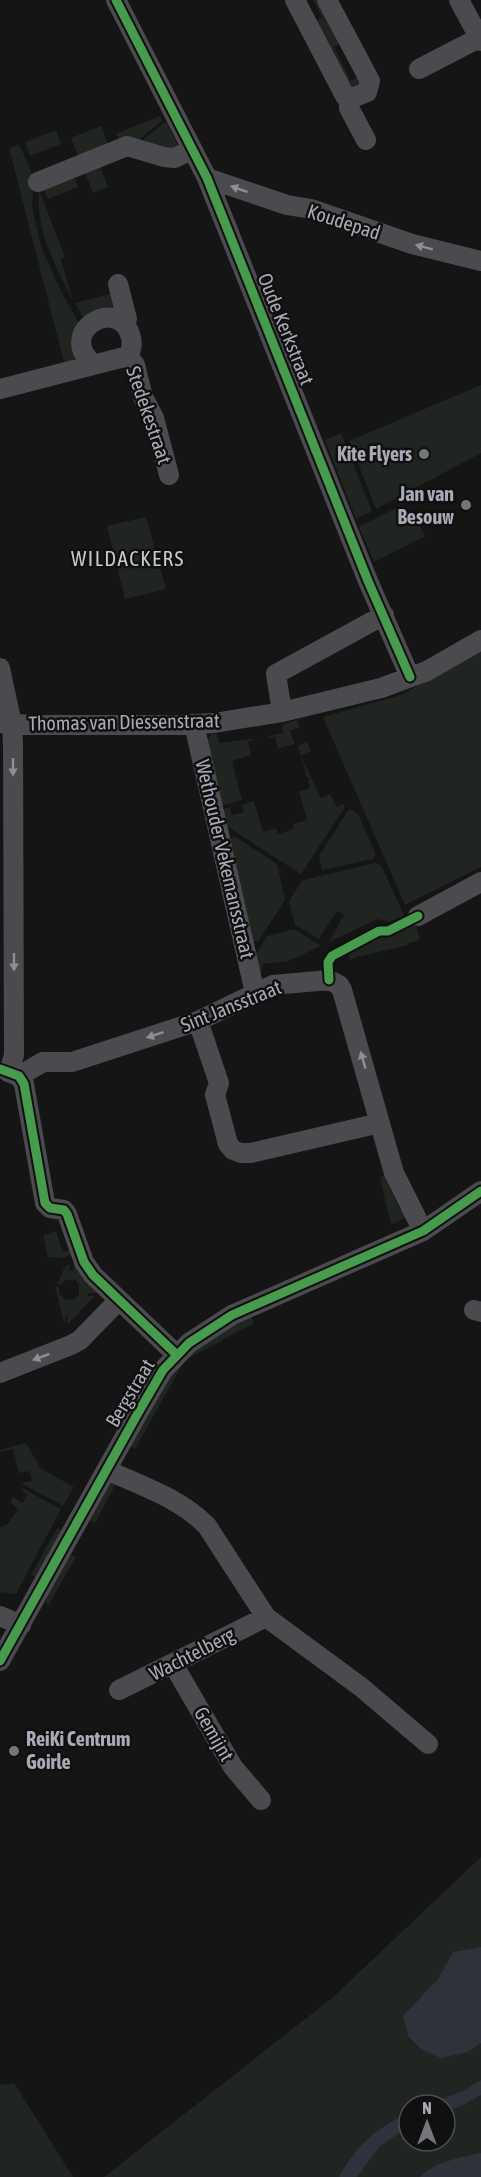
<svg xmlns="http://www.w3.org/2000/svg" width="481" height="2177" font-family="'Asap Condensed',sans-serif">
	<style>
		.green { fill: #202521; fill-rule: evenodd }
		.water { fill: #2e323a }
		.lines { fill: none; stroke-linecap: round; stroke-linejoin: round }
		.minor { stroke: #4b4b4f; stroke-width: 20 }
		.cycleway-casing { stroke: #101011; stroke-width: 13 }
		.cycleway { stroke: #469c4c; stroke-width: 9 }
		.oneway { fill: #8d8e96 }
		.poi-dot { fill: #75767d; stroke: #101011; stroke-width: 2 }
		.labels { text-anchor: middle; stroke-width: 5; stroke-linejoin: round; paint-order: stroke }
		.street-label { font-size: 20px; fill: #a9aab5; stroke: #101011 }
		.poi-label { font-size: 20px; font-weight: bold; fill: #a9aab5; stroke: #101011; text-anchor: end }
		.neighbourhood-label { font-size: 21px; letter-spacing: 1.5px; fill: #c9cad1; stroke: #101011 }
	</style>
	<rect width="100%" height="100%" fill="#151516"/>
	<path class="green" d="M313,0H321L343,42L334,47L351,81L361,76V86L349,89L313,23L322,17Z
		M160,116L162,121L135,143L120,140L116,134Z
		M166,121L180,149L173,152L138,144Z
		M101,126L110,148L80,160L71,138Z
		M56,130L61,144L30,156L25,142Z
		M18,145L22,150L34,179L32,207L42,249L61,291L80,325L76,360L64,362L9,148Z
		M99,164L108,187L93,193L84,170Z
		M73,174L78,187L48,199L42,186Z
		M39,190L65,257L61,259L73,301C56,268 35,229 39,190Z
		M114,293L120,313L86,322L75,303Z
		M481,385V453L376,509L349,441Z
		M341,433L372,511L356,519L325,440Z
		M400,506L407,522L416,518L425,536L374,562L359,527Z
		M146,517L166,589L125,599L107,526Z
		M481,651V867L405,905L323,717L401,695Z
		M297,720L300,727L290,731L295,744L278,748L275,736L269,739L268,736L283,733L282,725Z
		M212,734H217L219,743L257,738L248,742L251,755L232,761L242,800L221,806L206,741Z
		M307,742L311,751L301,756L321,798L330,794L337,807L344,804L345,807L301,874L225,825L222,810L234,806L230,809L232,815L244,812L242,806H238L254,801L263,832L276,828L278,834L294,829L293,824L307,820L299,791L310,788L308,780L310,779L309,777L307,778L298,746Z
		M349,809L358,814L376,854L373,859L322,870L319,856Z
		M236,837L277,864L285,900L259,940L252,942L229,839Z
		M375,863L381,865L404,915L390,922L377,919L329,942L344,915L337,911L319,939L295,925L289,901L303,880Z
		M415,921L420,940L408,943V945L357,957L350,960L347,951L375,936L386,935Z
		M294,929L321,946L288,961L263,964L261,972L259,971L255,955L267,936Z
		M384,1176L400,1210L404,1209L405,1218L391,1225L380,1177Z
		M56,1231L63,1252L73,1249L74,1254L61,1258L48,1257L43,1235Z
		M75,1262L98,1293H88V1296H95L67,1325L68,1316L66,1315L64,1323L55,1285L59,1288V1294L66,1300L75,1299L79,1295V1284L75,1280H66L60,1285L56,1283C64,1277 60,1268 70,1264L69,1270L73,1271Z
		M251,1316L254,1323L189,1358L182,1365L135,1449L130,1446C148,1414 164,1377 192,1353C210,1337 230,1327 251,1316Z
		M26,1443L41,1469L74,1487L63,1506L21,1483L32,1481L30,1471L19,1473L13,1449L0,1452V1450Z
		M118,1466L124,1469L95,1523L89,1520Z
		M22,1488L61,1509L16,1594L0,1592V1527L7,1525L18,1509L10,1502L13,1497L22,1503L28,1495L20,1489Z
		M57,1528L63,1531L37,1578L31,1575Z
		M69,1555L76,1557L48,1606L45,1600Z
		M481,1857V2177H104L332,1998ZM409,2105H445V2141H409Z
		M14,2083L73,2177H0V2085Z"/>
	<path class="water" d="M481,1947V2043L468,2052L441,2058L422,2050L408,2036L403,2016L438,1979L453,1952Z
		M481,2080V2095L463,2105L445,2112V2105H428L465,2090Z
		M409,2113V2127L380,2146L357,2177H339C356,2146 377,2127 409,2113Z
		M481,2153V2177H420C436,2161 459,2158 481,2153Z"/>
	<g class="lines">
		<path class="minor" d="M116,0L207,178L368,581L410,677
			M295,0L345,96L355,97L367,92L370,81L327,0
			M459,0L481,41
			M419,69L479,38
			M349,98V108L366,140
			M207,178L287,205L311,209L412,244L481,261
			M38,182L127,146L164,157L175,158L192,149
			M118,284L127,319L123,323
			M93,364C56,332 116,296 130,334C133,342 132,349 128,356
			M0,389L128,356L135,365L143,397L154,418L169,475
			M0,668L12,724L13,745L14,1055L9,1072
			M282,712L276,674L384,615
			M0,723L32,725H177L214,723L282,712L381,688L427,671L481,640
			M194,724L255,993
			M418,916L481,882
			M198,1021L219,1083L215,1095L228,1144L233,1150L241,1153H251L380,1123
			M8,1072L19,1076L24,1084L45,1203L50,1208L64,1210L67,1214L84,1262L93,1275L177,1355
			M19,1076L43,1062H72L198,1021L273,985L329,980L339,985L342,990L394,1173L423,1231
			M474,1310L481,1312
			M0,1373L71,1345L80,1340L118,1301
			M107,1470C141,1486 180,1498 207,1526L266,1617L361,1687L428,1744
			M0,1616L21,1625
			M0,1661L138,1413L163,1370L189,1343L232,1315L423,1231L481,1191
			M173,1664L233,1767L261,1800
			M119,1690L266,1617"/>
		<g class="cycleway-casing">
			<path id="cycleway" d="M116,0L207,178L368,581L410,677
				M329,980L328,962L332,956L379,931H388L418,916
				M0,1069L19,1076L24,1084L45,1203L50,1208L64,1210L67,1214L84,1262L93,1275L177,1355
				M0,1661L138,1413L163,1370L189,1343L232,1315L423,1231L481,1191"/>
		</g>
		<use href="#cycleway" class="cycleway"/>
	</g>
	<defs><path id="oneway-solid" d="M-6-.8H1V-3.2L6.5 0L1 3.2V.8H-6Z" transform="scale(1.5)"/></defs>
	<g class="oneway">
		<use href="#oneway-solid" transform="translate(239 189) rotate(-161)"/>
		<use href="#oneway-solid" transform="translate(424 247) rotate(-165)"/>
		<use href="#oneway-solid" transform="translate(13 767) rotate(90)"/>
		<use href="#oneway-solid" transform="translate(14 962) rotate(90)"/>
		<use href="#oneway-solid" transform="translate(155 1035) rotate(162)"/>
		<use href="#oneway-solid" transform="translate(363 1060) rotate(-106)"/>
		<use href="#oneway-solid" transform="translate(41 1357) rotate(159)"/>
	</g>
	<g class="poi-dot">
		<circle cx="424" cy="454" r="6"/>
		<circle cx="466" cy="505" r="6"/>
		<circle cx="14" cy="1751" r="6"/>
	</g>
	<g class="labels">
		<g class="street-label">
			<text transform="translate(344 222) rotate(18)" y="7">Koudepad</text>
			<text transform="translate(286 329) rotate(68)" y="7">Oude Kerkstraat</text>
			<text transform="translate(149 415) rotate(71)" y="7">Stedekestraat</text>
			<text transform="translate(124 722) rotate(-1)" y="7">Thomas van Diessenstraat</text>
			<text transform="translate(225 859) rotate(77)" y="7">Wethouder Vekemansstraat</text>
			<text transform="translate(231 1006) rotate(-22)" y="7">Sint Jansstraat</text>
			<text transform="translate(130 1393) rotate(-59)" y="7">Bergstraat</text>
			<text transform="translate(192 1654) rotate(-27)" y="7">Wachtelberg</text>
			<text transform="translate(214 1734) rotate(60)" y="7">Gemijnt</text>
		</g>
		<g class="poi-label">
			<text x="412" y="461">Kite Flyers</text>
			<text x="454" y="501">Jan van<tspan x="454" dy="23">Besouw</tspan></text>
			<text x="26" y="1746" text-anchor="start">ReiKi Centrum<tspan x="26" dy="23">Goirle</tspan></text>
		</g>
		<g class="neighbourhood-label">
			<text x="128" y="566">WILDACKERS</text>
		</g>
	</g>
	<g transform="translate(427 2123)"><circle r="28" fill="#101011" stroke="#4d4e53" stroke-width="1.5"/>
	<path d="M0-4.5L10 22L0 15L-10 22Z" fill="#75767d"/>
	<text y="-9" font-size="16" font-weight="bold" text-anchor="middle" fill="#a9aab5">N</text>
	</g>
</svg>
